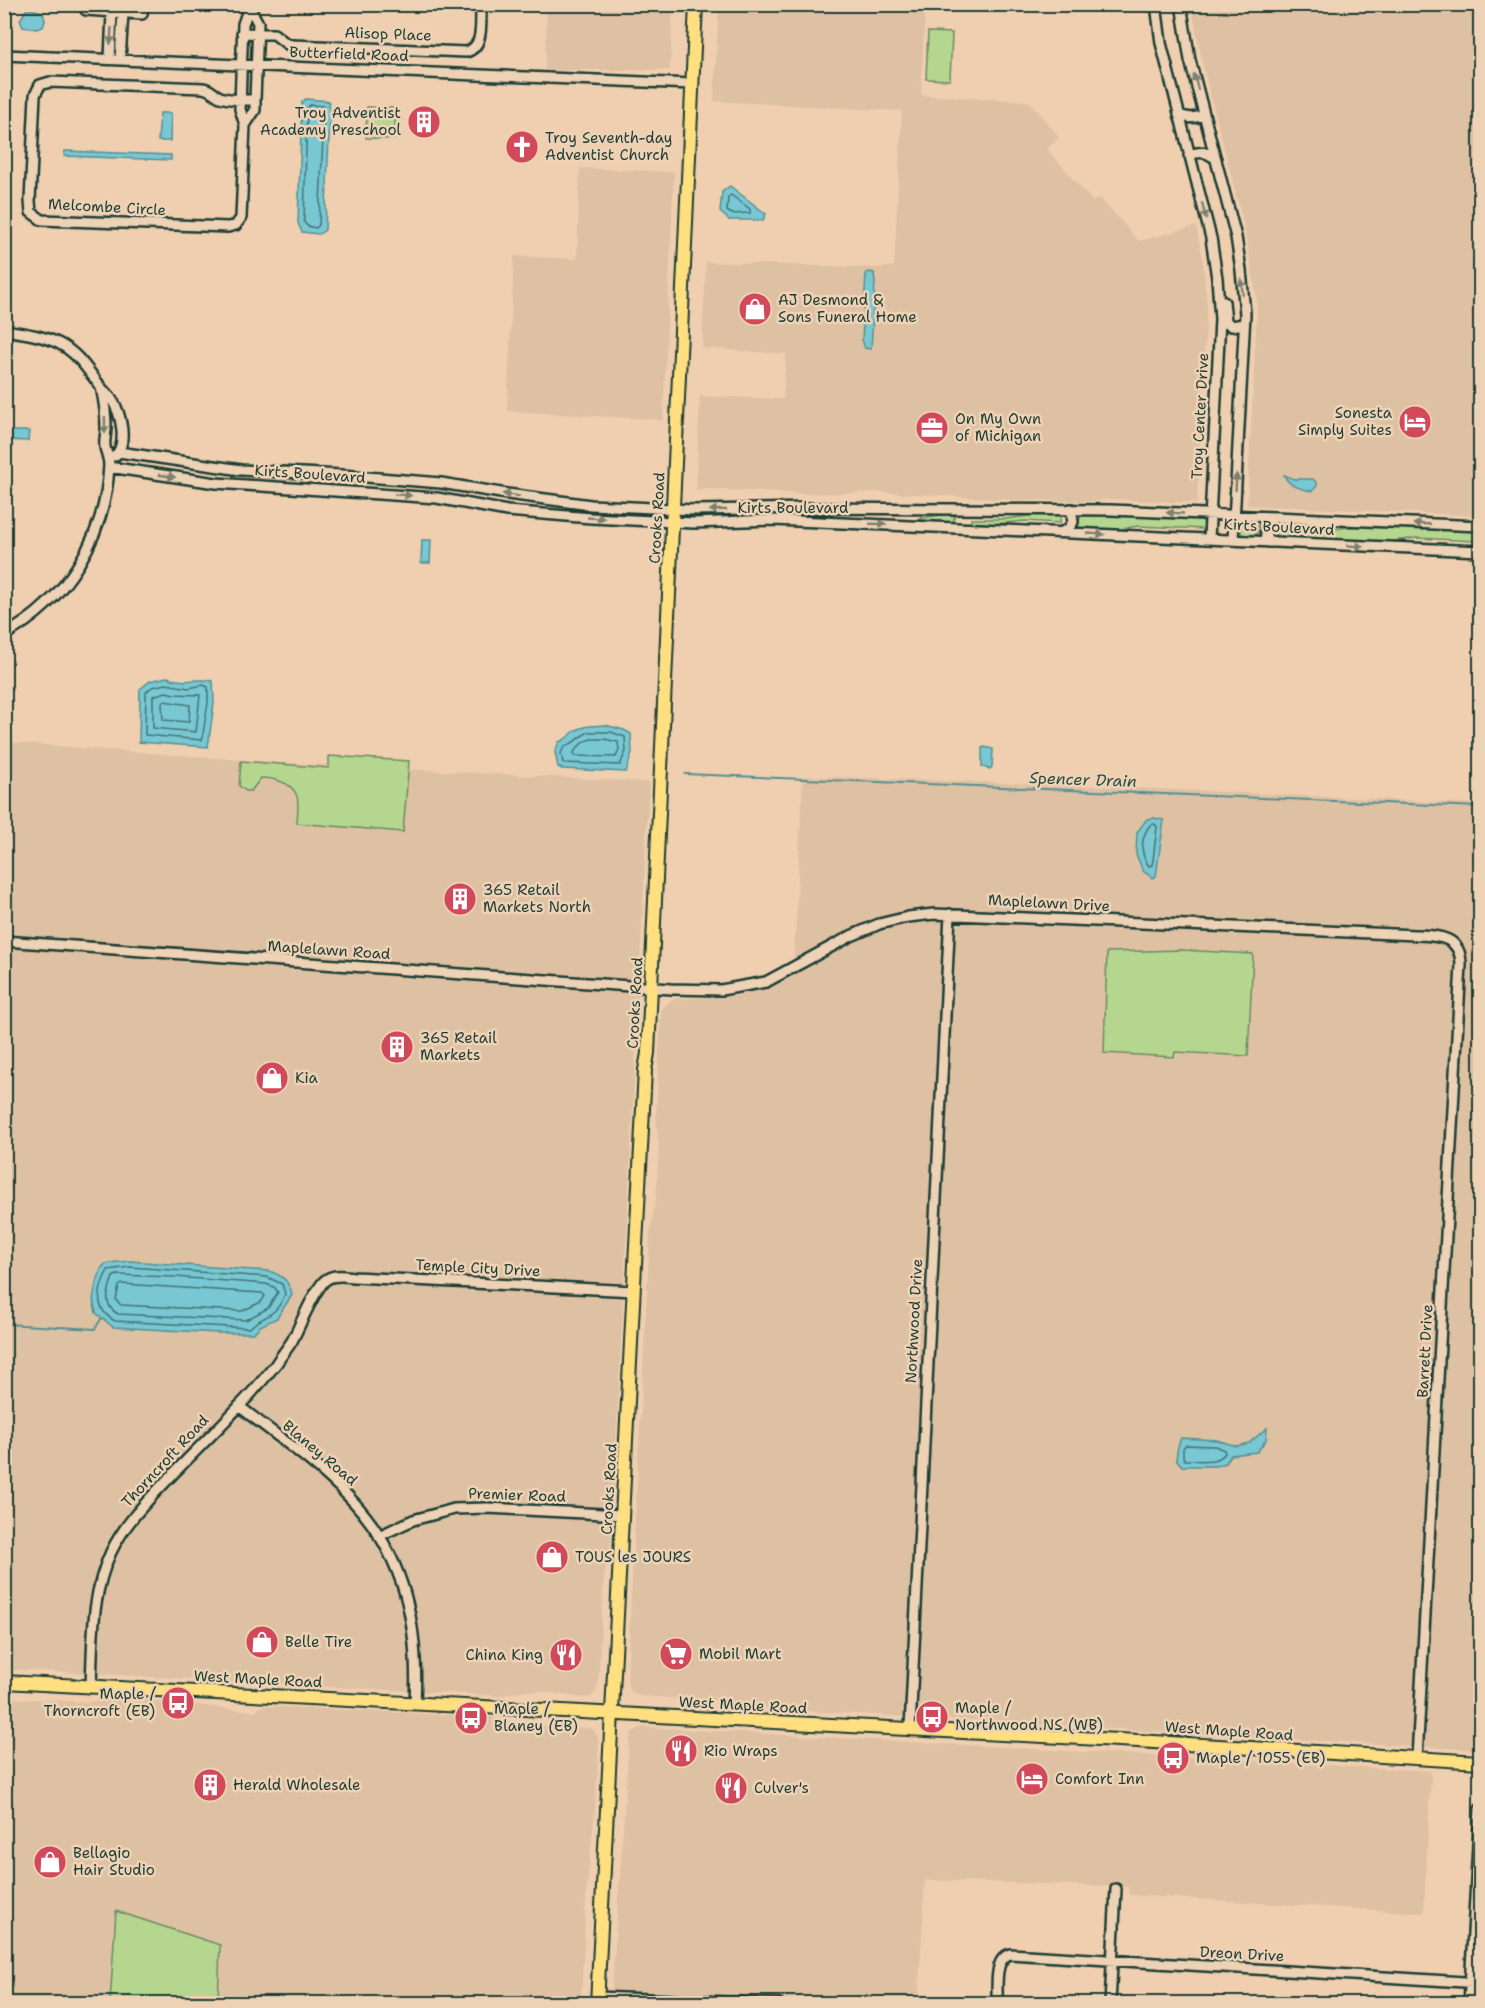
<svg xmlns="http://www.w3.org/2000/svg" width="1485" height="2008" font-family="'Shantell Sans',sans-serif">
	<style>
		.built { fill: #dec1a2 }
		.green { fill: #b5d68f; stroke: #6a8a62; stroke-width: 1.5 }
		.water { fill: #78c7d3; stroke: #549093; stroke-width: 1.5 }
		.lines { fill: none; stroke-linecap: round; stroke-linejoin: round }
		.shore { stroke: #437474; stroke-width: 1.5 }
		.stream { stroke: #549093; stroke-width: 2 }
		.minor-casing { stroke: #1f3d34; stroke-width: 14 }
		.major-casing { stroke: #1f3d34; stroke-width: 16 }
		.minor { stroke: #eed2b5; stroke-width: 9 }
		.major { stroke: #ffdf80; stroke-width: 12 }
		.oneway { fill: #7c806e }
		.labels { text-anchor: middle; stroke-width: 5; stroke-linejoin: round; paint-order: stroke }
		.street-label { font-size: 15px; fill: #1f3d34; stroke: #eed2b5 }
		.poi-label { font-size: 15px; fill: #1f3d34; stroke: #eed2b5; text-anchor: start }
		.water-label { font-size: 16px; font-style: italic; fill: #284b44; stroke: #eed2b5 }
	</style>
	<rect width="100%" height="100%" fill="#efcfaf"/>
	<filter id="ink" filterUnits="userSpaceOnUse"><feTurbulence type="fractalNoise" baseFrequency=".0167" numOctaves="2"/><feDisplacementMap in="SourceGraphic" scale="12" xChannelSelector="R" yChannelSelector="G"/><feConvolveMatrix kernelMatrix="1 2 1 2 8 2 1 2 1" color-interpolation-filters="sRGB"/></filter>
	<g filter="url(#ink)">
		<path class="built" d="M547,5H673L670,70H545Z
			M719,5H925L921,95L1029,101L1059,137L1047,149L1093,202L1099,197L1139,241L1196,226L1203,260L1207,305L1197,503L1105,499L1097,501L1018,500L879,492L805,494L707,489L696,491L700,396L783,399L786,354L702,348L706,262L882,268L894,266L902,111L714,101Z
			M1191,5H1480V516L1247,505L1257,309L1256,292L1243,222L1204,70Z
			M580,168L674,172L663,420L507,411L514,256L577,259Z
			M4,742L270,762L649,782L611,1542L604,1577L598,1683L597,1689L591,1697L581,1698L541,1691H522L501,1696L5,1669Z
			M803,776L1095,786L1480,804V1750L770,1709L737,1702L640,1696L631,1692L628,1687L627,1676L650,1233L656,1197L659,1148L656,1114L661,1014L663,1008L672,999L734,996L752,992L793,977Z
			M4,1698L90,1702L103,1698L185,1703L226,1709L255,1711L263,1706L490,1717L523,1725L588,1728L594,1730L598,1738L599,1745L595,1809L586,1897L581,2003H5Z
			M643,1727L1431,1771L1424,1913L1129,1895L1128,1887L925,1880L918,2003L611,2004L629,1740L632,1732Z"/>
		<path class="green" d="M928,32L952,33L950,80L926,79Z
			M367,107L396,108L394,139L366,138Z
			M948,514L955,515L953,522L920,520L921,518Z
			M1061,514L1060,523L1025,521L994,524L971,523V519H1007L1033,515Z
			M1081,514L1196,518L1202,520L1206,526L1204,529L1138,526L1115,530L1080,528L1078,527Z
			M1246,521L1259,522L1256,536H1246L1241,533L1240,525Z
			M1358,526L1476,531L1475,541L1417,538L1387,542L1275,537L1276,527L1333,529Z
			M329,756L409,761L403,832L297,823C297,815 300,801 296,794C291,782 272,778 261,778L251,791H246L239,786L241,761L329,768Z
			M1182,950L1253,954L1248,1056L1175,1052L1174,1057L1104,1053L1107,952Z
			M116,1911L220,1945L218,2003H110Z"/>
		<path class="water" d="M31,9L43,12L45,21L43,27L37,29L23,27L20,20L26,10Z
			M306,99L329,101L330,115L325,230L319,234L302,232L298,223L302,102Z
			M160,113H171L170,141H158Z
			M65,151L171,155V160L64,156Z
			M730,186L766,214L763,220H729L720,212L722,192Z
			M869,272L874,273L875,283L871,349L865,348L862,340L866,274Z
			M5,431H29L28,441L5,440Z
			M1284,475L1294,479H1313L1317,483V486L1312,491C1301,489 1288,486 1284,475Z
			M422,540H431L430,563H421Z
			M167,677C186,685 196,677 213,681L214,703L208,747L139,742L140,689L150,681Z
			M605,725L624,730L631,734L632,753L626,772L562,769L558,767L555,752L559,742C568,739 569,735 575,731C583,725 595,726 605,725Z
			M984,747L993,749L992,767L990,769L982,767V748Z
			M1154,818L1164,820L1156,876L1153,878L1143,871L1136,854L1137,832L1147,819Z
			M130,1261L268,1271C281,1274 290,1281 292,1295L277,1318L260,1326L254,1333H218L113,1327L96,1313L93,1300L95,1289L101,1269L104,1265L109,1263Z
			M1267,1428L1266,1440L1257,1452L1231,1455L1226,1463L1216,1466H1182L1176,1459L1178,1446L1181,1438L1217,1440L1236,1446L1249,1443Z"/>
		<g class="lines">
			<path class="shore" d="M310,105L323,106L324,115L319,225L316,228L307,226L304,222L307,108Z
				M731,195L750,209V213L732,214L727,211L728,197Z
				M166,684L189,688L203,685L208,687V703L202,740L145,735L146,692L152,687Z
				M166,692L174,694L200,695L196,732L153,728V696Z
				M164,701L190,705L189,722L163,720L162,704Z
				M589,732H611L625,737L626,751L620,765L563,763L561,753L564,747C574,744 579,736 589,732Z
				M591,739H604L618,742L619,750L616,757L574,756V752L583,742Z
				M1155,824L1157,827L1153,860L1152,865L1149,866C1139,854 1141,837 1150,825Z
				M130,1267L267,1277L282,1284L285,1294C276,1317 266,1314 249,1328L115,1321C93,1309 98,1289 108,1270Z
				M117,1275L175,1277L266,1284L274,1287L278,1292L268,1308L246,1320L118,1314C102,1305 108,1292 113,1277Z
				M122,1284L262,1293L265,1296L261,1302L242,1311L121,1305L116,1300L119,1286Z
				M1186,1445L1215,1446L1224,1450L1225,1453C1218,1464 1197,1460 1185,1460L1183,1457V1448Z"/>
			<path class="stream" d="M685,774L1480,807
				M4,1324L95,1329L101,1319"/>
			<g class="minor-casing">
				<path id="minor" d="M86,4V10L142,14L143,4
					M250,4L243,24L241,75L240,109L245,125L241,218L236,225L228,227L42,220L31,212L30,201L35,95L40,85L50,82L203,88C211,89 213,94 220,97C231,101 244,99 255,100
					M1156,4L1161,43L1211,238L1217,278L1220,319L1209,539
					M1181,4L1190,60L1236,237L1241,270L1245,314L1233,540
					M242,33L274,34L287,44L292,45L466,52C485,47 480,21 481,4
					M4,55L692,84
					M110,59L112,12
					M120,60L123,13
					M1179,115C1189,119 1195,118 1204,115
					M245,125L255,110V100L258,23L250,8
					M1189,155C1201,151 1206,151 1216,159
					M1224,302L1226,321L1231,326L1244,324
					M4,330C23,333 41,335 58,343C78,353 87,369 100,386C103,391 109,395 112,400C121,413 128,444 115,456
					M119,452L241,470L342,475L441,483L507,494L591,505L694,510L809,508L1111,510L1480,526
					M109,467L216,483L437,498L507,511L591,518L694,523L773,520L1480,551
					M1062,532L1068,529L1073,522L1071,509
					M1268,542C1262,531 1267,524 1275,517
					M4,635C67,601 106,536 109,465C109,458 106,453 105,447C104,441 106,434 106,428C106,415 104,400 101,387
					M4,941L671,989L721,990L766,982L851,936L879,924L908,917L934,914L1416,935C1439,936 1461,936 1461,965L1417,1758
					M239,1406C275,1435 316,1462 348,1496C405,1554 419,1625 415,1703
					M379,1536L413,1520L454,1509L487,1508L623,1515
					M91,1686C93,1640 91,1594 111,1552C126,1521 150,1498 173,1474C208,1438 245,1403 276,1364C281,1356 287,1349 292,1341C299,1328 316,1285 327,1279C335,1274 346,1276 354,1277L634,1291
					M910,1729L950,914
					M597,1997L778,2004
					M997,2004C998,1989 993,1959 1010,1954L1480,1983
					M1110,2004L1116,1889
					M1469,2004L1480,1809"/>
			</g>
			<g class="major-casing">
				<path id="major" d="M4,1682L1138,1741L1480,1762
					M597,2004L645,1070L648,1053L696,4"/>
			</g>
			<use href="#minor" class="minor"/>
			<use href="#major" class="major"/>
		</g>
		<defs><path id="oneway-solid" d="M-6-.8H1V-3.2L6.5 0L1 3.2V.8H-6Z" transform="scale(1.5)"/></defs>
		<g class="oneway">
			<use href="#oneway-solid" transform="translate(111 36) rotate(93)"/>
			<use href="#oneway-solid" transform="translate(1196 82) rotate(-105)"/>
			<use href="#oneway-solid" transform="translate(1204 211) rotate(76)"/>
			<use href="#oneway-solid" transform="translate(1242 287) rotate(-95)"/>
			<use href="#oneway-solid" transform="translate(105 425) rotate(89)"/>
			<use href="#oneway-solid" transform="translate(167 476) rotate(9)"/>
			<use href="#oneway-solid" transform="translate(1236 482) rotate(-87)"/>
			<use href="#oneway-solid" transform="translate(403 495) rotate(4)"/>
			<use href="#oneway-solid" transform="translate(511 495) rotate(-171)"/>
			<use href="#oneway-solid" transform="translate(718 510) rotate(179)"/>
			<use href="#oneway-solid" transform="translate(1175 513) rotate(-177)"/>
			<use href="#oneway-solid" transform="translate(596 518) rotate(3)"/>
			<use href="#oneway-solid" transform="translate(878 524) rotate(2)"/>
			<use href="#oneway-solid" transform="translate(1422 524) rotate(-178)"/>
			<use href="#oneway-solid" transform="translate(1096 534) rotate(3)"/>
			<use href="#oneway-solid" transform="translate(1355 546) rotate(3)"/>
		</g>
	</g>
	<defs>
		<g id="building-disc" transform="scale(1.725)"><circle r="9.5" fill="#d1495b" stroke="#eed2b5"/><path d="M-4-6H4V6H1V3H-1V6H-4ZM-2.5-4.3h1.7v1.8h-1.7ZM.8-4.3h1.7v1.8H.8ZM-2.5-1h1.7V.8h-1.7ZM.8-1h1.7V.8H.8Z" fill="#fff"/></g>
		<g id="church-disc" transform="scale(1.725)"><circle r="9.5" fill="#d1495b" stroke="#eed2b5"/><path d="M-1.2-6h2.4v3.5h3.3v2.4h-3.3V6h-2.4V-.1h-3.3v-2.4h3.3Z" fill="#fff"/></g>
		<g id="shop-disc" transform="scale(1.725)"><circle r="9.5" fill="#d1495b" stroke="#eed2b5"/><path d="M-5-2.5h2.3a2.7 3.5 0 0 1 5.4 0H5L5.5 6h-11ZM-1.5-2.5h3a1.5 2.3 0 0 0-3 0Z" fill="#fff"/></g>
		<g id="hotel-disc" transform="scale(1.725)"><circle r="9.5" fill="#d1495b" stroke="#eed2b5"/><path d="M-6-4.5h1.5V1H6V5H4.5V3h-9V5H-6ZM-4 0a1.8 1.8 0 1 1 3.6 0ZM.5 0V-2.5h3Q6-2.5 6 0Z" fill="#fff"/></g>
		<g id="office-disc" transform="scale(1.725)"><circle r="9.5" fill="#d1495b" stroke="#eed2b5"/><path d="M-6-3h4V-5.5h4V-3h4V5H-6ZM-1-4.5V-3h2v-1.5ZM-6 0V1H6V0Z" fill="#fff"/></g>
		<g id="supermarket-disc" transform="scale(1.725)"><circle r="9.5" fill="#d1495b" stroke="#eed2b5"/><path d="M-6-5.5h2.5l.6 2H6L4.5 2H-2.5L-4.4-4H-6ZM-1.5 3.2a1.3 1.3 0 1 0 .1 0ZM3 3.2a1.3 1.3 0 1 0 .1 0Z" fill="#fff"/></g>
		<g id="restaurant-disc" transform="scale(1.725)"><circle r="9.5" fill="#d1495b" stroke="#eed2b5"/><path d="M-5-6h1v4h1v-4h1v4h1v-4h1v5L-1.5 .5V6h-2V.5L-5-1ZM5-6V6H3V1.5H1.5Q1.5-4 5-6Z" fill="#fff"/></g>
		<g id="bus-disc" transform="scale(1.725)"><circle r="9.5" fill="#d1495b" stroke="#eed2b5"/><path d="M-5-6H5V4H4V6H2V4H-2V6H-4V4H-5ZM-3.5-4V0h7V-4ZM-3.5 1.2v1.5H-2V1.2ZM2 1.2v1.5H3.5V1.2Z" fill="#fff"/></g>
	</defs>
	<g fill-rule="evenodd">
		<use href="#building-disc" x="424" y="122"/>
		<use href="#church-disc" x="522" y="147"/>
		<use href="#shop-disc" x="755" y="309"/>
		<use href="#hotel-disc" x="1415" y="422"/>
		<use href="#office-disc" x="932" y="428"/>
		<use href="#building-disc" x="460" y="899"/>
		<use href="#building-disc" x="397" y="1047"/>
		<use href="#shop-disc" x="272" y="1078"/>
		<use href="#shop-disc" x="552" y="1557"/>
		<use href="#shop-disc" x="262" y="1642"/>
		<use href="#supermarket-disc" x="676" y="1654"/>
		<use href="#restaurant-disc" x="566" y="1655"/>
		<use href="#bus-disc" x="178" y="1703"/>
		<use href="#bus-disc" x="932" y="1717"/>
		<use href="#bus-disc" x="471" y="1718"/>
		<use href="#restaurant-disc" x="681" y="1751"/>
		<use href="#bus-disc" x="1173" y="1758"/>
		<use href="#hotel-disc" x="1032" y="1779"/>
		<use href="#building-disc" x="210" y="1785"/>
		<use href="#restaurant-disc" x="731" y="1788"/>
		<use href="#shop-disc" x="50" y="1862"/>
	</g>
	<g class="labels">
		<g class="street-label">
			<text transform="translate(388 34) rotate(2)" y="5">Alisop Place</text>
			<text transform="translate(349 54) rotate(2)" y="5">Butterfield Road</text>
			<text transform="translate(107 207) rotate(3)" y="5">Melcombe Circle</text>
			<text transform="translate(1200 416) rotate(-87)" y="5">Troy Center Drive</text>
			<text transform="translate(310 474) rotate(4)" y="5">Kirts Boulevard</text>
			<text x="793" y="513">Kirts Boulevard</text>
			<text transform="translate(657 518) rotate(-87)" y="5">Crooks Road</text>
			<text transform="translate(1279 527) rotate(3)" y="5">Kirts Boulevard</text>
			<text transform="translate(1049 903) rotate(3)" y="5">Maplelawn Drive</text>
			<text transform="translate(329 950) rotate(4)" y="5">Maplelawn Road</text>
			<text transform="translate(635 1003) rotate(-87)" y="5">Crooks Road</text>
			<text transform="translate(478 1268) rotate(3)" y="5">Temple City Drive</text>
			<text transform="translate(914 1321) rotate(-87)" y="5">Northwood Drive</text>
			<text transform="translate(1425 1351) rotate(-87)" y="5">Barrett Drive</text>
			<text transform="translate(320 1453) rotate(40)" y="5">Blaney Road</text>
			<text transform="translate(165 1461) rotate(-47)" y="5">Thorncroft Road</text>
			<text transform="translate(609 1489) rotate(-87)" y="5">Crooks Road</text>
			<text transform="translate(517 1495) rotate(2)" y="5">Premier Road</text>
			<text transform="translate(258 1679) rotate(3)" y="5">West Maple Road</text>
			<text transform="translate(743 1705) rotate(3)" y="5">West Maple Road</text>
			<text transform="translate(1229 1731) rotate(4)" y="5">West Maple Road</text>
			<text transform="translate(1242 1954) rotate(3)" y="5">Dreon Drive</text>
		</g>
		<g class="poi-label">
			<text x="401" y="118" text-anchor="end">Troy Adventist<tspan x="401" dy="17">Academy Preschool</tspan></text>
			<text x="545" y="143">Troy Seventh-day<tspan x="545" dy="17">Adventist Church</tspan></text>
			<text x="778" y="305">AJ Desmond &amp;<tspan x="778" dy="17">Sons Funeral Home</tspan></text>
			<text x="1392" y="418" text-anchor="end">Sonesta<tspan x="1392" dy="17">Simply Suites</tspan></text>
			<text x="955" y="424">On My Own<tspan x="955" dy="17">of Michigan</tspan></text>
			<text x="483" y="895">365 Retail<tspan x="483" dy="17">Markets North</tspan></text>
			<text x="420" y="1043">365 Retail<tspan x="420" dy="17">Markets</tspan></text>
			<text x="295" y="1083">Kia</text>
			<text x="575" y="1562">TOUS les JOURS</text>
			<text x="285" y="1647">Belle Tire</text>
			<text x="699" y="1659">Mobil Mart</text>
			<text x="543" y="1660" text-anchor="end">China King</text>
			<text x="155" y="1699" text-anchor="end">Maple /<tspan x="155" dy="17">Thorncroft (EB)</tspan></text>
			<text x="955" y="1713">Maple /<tspan x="955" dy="17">Northwood NS (WB)</tspan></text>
			<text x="494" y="1714">Maple /<tspan x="494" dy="17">Blaney (EB)</tspan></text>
			<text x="704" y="1756">Rio Wraps</text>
			<text x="1196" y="1763">Maple / 1055 (EB)</text>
			<text x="1055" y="1784">Comfort Inn</text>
			<text x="233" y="1790">Herald Wholesale</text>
			<text x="754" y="1793">Culver's</text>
			<text x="73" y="1858">Bellagio<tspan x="73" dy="17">Hair Studio</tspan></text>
		</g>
		<g class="water-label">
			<text transform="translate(1083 779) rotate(2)" y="6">Spencer Drain</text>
		</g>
	</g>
	<rect width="1485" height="2008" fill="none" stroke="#eed2b5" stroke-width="24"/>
	<rect x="12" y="12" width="1461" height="1984" fill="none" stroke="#1f3d34" stroke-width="2" filter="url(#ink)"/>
</svg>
